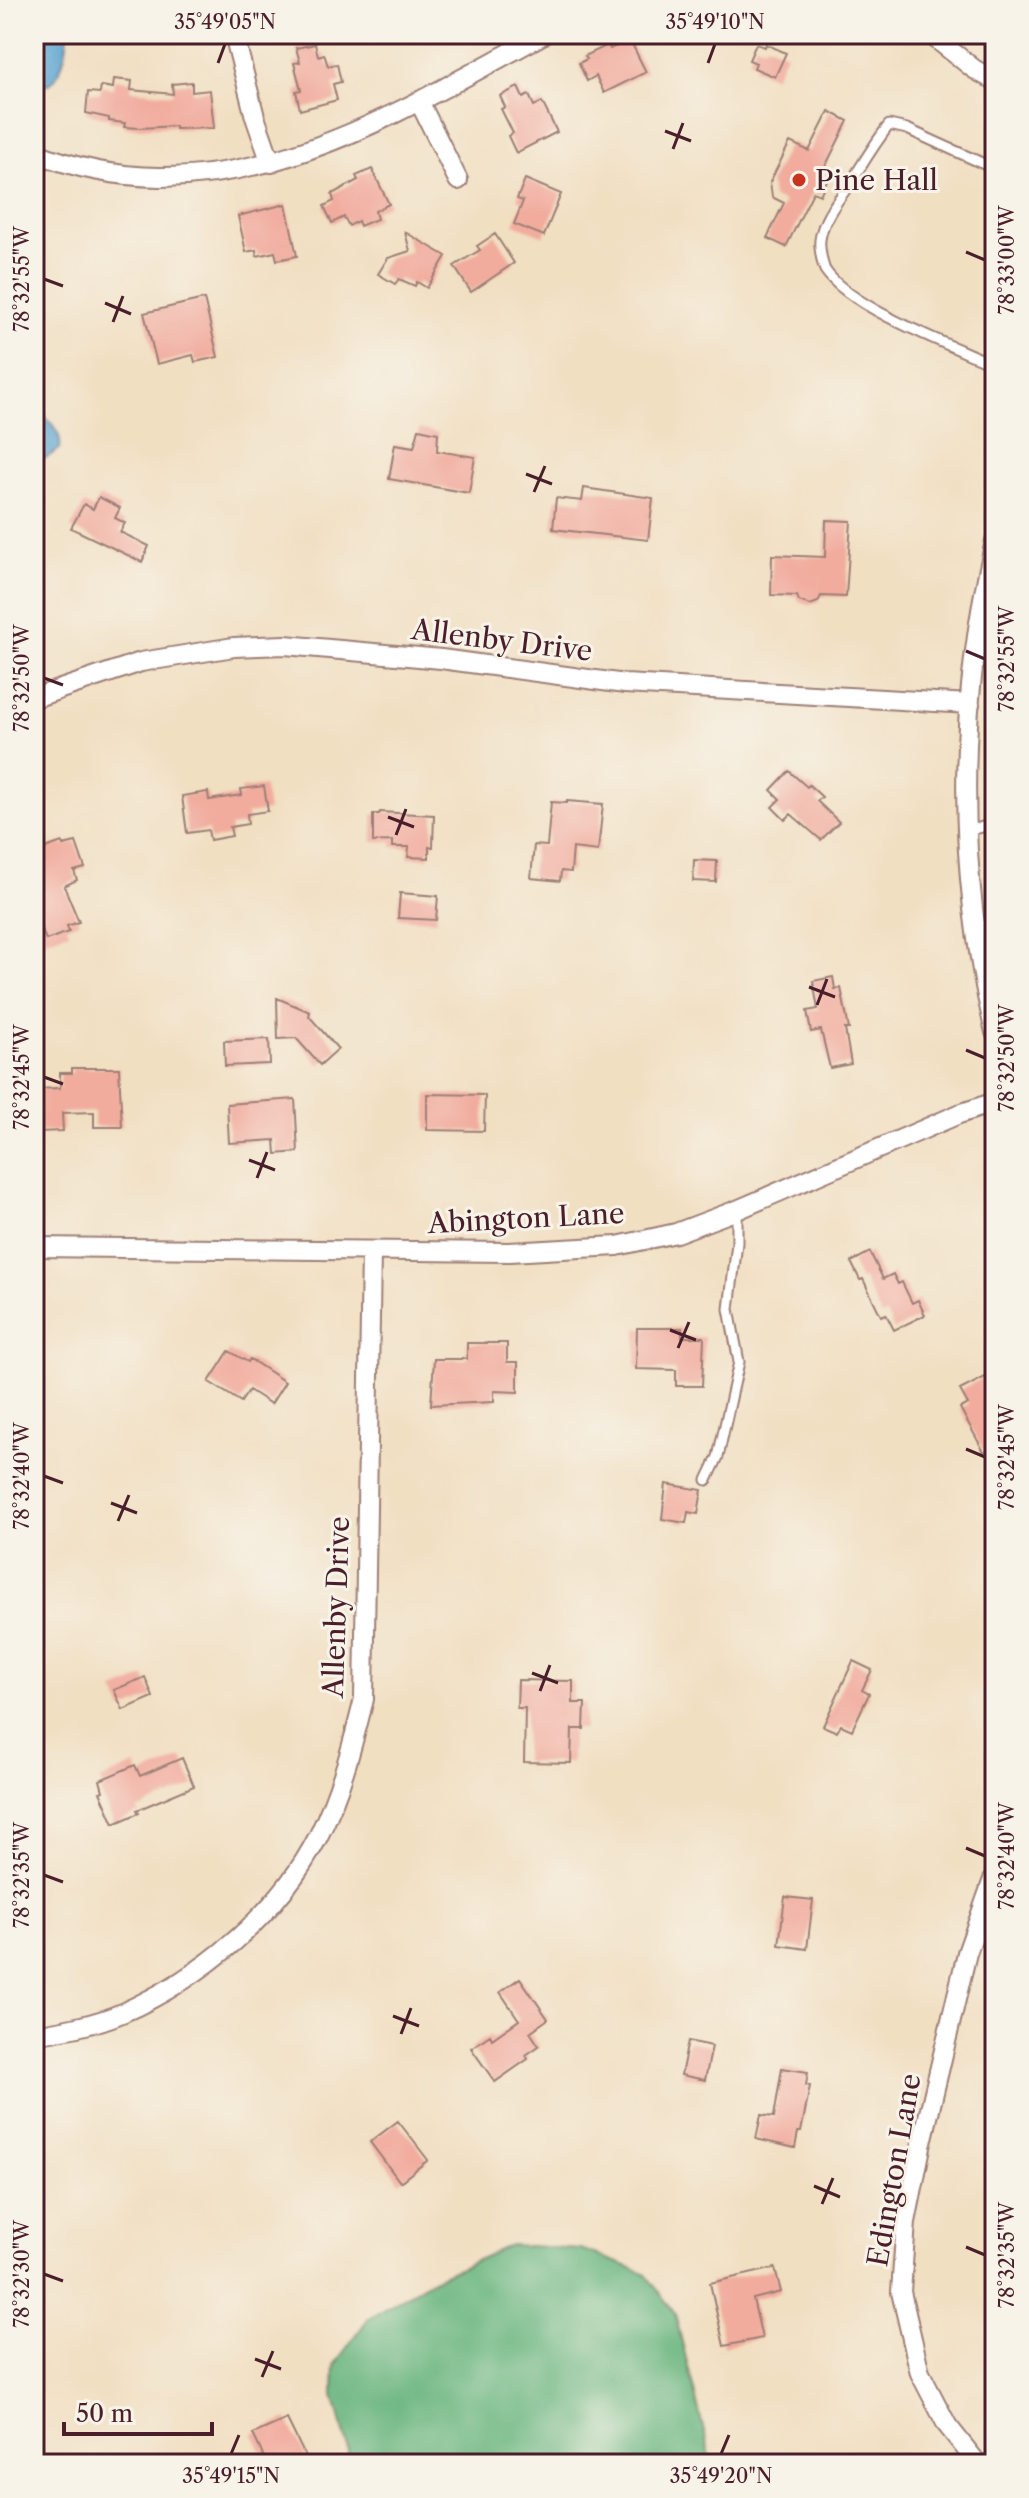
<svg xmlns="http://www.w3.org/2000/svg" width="1029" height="2498" font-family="'Libre Caslon Text',serif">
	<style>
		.forest { fill: #6ab680; stroke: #5a6a56; stroke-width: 2 }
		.water { fill: #57a2cf; stroke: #50607d; stroke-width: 2 }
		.building { fill: #f1ac9e }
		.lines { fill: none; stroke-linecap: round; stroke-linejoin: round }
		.service-casing { stroke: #9e7f76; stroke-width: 13 }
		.minor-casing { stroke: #9e7f76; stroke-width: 22 }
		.service { stroke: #fff; stroke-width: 9 }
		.minor { stroke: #fff; stroke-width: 18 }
		.ticks { fill: none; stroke: #4a1f2b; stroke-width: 3 }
		.poi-dot { fill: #c8321e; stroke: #f7f3e8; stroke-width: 3 }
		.labels { text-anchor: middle; stroke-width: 6; stroke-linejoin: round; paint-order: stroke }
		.poi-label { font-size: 28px; fill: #4a1f2b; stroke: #f7f3e8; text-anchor: start }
		.street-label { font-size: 28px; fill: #4a1f2b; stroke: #f7f3e8 }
		.neatline { fill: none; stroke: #4a1f2b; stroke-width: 3 }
		.ticks-label { font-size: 20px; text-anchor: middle; fill: #4a1f2b }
	</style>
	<rect width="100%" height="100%" fill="#f7f3e8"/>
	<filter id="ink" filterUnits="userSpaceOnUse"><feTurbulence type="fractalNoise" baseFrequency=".0125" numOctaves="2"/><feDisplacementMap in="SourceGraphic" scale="16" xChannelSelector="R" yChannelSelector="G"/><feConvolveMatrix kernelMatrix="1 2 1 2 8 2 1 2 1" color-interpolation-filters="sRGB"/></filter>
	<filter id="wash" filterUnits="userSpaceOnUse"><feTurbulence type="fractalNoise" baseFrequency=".006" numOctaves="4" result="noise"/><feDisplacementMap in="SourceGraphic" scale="32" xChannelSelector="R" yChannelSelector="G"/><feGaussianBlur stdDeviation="1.8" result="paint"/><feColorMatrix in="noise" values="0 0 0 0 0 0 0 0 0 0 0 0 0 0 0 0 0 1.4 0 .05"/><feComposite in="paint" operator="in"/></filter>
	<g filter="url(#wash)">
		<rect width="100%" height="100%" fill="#f1dfc2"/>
		<path class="forest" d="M511,2245L581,2249L645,2273L675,2314L712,2464H349L347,2443L334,2395L335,2364L368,2319L433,2279Z"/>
		<path class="water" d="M34,34H68C67,47 62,79 48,84C45,85 37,82 34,81Z
			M34,406C46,418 63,430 60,449L46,458L34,459Z"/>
		<g id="blocks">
			<path class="building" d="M630,40L646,72L604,93L596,76L587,81L579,63L587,59L585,56L608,45L610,49Z
				M315,44L318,56L324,54L328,66L337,64L341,82L333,84L337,100L300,110L296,91L301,90L294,63L300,62L296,48Z
				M756,44L765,47L766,44L786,53L775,77L754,68L756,63L749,60Z
				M114,79L132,81L131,90L173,94L172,84L192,82V92L210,90L214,128L175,129V126L141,128L124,127L125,123L109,121V118L86,113L88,92L100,93L101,86L113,88Z
				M518,87L523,98L529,95L534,106L542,102L557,132L516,153L508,136L513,133L501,109L505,107L500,96Z
				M829,111L848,121L821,175L828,178L820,195L813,192L786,247L767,238L784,203L772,197L770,182L790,142L809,151Z
				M372,169L389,204L375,211L377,219L360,226L358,221L349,226L344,217L332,223L324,206L334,201L332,194L358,180L356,176Z
				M525,179L561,194L544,236L514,224L523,201L517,199Z
				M286,204L297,256L277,260L275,252L257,256L256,250L246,252L238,216Z
				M405,232L446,256L427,288L417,282L415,286L399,279L395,284L378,274L388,258L410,251Z
				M495,234L514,263L471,292L454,266L480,250L477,246Z
				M204,299L218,357L195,362L193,355L157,364L144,313Z
				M419,429L438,433L437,451L475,457L469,493L389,479L395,444L414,447Z
				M584,488L653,498L648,540L553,529L556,498L582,501Z
				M99,497L120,508L115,518L125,523L120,532L149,546L142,562L71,528L84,504L93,509Z
				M826,520L851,521L846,597L821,596L818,602L810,605L799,601L797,596L771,595L772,555L825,557Z
				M789,771L807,787L809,785L822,797L817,801L839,822L821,840L791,814L785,820L772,807L780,799L771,790Z
				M264,786L268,811L247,814L248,824L230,827L232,836L210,840L208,830L187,833L182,796L208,792L209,800L242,795L241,789Z
				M567,801L603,804L598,851L573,848L571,872L561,871L560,881L531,878L534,845L547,846L551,802L567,803Z
				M380,812L434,815L433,847H429V858L408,857L409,847H392V841L373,842V814H379Z
				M62,842L63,845L76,842L85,868L74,871L77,880L64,886L79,922L67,926L69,932L46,940L34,911V852Z
				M694,860L717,861L716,882L693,881Z
				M400,893L438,896L436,920L398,918Z
				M833,977L835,989L841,988L849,1029H845L851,1064L830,1068L821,1030L811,1032L807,1011L818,1009L813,981Z
				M277,998L310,1012L309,1016L338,1049L320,1065L296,1038L278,1039Z
				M269,1039L270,1064L225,1066L224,1041Z
				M72,1068H119L122,1127H94V1112L62,1113L63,1131L38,1132V1089L60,1088V1073H72Z
				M427,1094L485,1095L484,1131L427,1130Z
				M295,1099L298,1152L276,1154L275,1140L229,1143L227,1104Z
				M870,1252L883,1279L893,1274L898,1284L902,1282L912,1303L918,1300L925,1315L894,1330L886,1314L881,1316L863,1279L860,1280L851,1262Z
				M637,1328H682V1337H704L702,1386H676V1370L636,1369Z
				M467,1343H507V1362H518V1392L494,1391V1402L431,1405L434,1359H467Z
				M229,1351L248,1362L250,1359L285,1382L271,1404L249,1390L241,1402L209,1382Z
				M985,1377L995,1396V1446L984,1452L960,1408L968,1404L960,1390Z
				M666,1484L702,1490L698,1514L688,1512L686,1523L662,1519Z
				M853,1661L872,1670L862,1690L869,1694L852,1730L841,1725L837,1732L823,1726Z
				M145,1677L153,1697L123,1710L114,1690Z
				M518,1680L573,1681V1703H585L584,1729H572L571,1763L524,1762L525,1708H517Z
				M182,1758L194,1786L137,1810L139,1813L114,1824L100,1792L103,1791L100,1780L135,1765L140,1776Z
				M785,1897L813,1900L807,1949L779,1945Z
				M520,1978L548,2019L530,2032L539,2046L526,2055L528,2059L495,2082L471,2048L490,2035L492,2039L519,2020L500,1992Z
				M688,2041L712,2046L705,2080L681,2075Z
				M782,2068L808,2072L806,2085L810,2086L801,2132H798L795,2148L756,2139L761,2115L774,2117Z
				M398,2121L428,2160L400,2182L370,2142Z
				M775,2268L781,2292L753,2299L762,2338L724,2346L710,2283Z
				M287,2419L309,2464H267L253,2434Z"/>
		</g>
	</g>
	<g filter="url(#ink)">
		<use href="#blocks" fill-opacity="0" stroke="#9e7f76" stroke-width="2"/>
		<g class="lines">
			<g class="service-casing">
				<path id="service" d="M995,169L907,129L889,125C876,142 866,158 855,176C842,196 823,216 820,240C819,247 822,263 825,270C850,308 952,346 995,365
					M966,831L995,824
					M707,1480L718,1457L739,1362L729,1309L737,1243V1210"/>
			</g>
			<g class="minor-casing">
				<path id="minor" d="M237,34V46L255,117L271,163
					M930,34L974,69L995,81
					M419,101L458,180
					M34,152C219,226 385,120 544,34
					M995,541C957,702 956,871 995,1032
					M34,698L141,662L234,647L285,645L441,659L625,684L970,704
					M34,1247L509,1252L617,1246L676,1233L737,1210L959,1114L995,1102
					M34,2035C64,2030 94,2025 122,2013C201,1978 278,1915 318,1837C340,1793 352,1747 364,1699L371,1252
					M978,2464L947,2425L920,2373L901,2292L906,2222L921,2147L967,1953L995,1874"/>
			</g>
			<use href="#service" class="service"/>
			<use href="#minor" class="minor"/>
		</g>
	</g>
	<path class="ticks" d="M218,63L225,44M708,63L715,44M665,131L691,141M673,149L683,123M966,252L985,260M44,279L63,286M105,303L131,314M113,322L123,296M526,474L552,484M534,492L545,466M966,651L985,659M44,678L63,685M388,817L414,827M396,835L406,809M809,987L835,997M817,1005L827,979M966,1050L985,1058M44,1077L63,1084M249,1160L275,1170M257,1178L267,1152M670,1330L696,1340M678,1348L689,1322M966,1449L985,1457M44,1476L63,1483M111,1503L137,1513M118,1521L129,1495M532,1673L558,1683M540,1691L550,1665M966,1848L985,1856M44,1875L63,1882M393,2016L419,2026M401,2034L411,2008M814,2186L840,2197M822,2204L833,2178M966,2247L985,2255M44,2274L63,2281M255,2359L281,2369M262,2377L273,2351M231,2454L239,2435M721,2454L729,2435"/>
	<circle class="poi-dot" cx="799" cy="180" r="8"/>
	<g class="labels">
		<g class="poi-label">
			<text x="815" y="190">Pine Hall</text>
		</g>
		<g class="street-label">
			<text transform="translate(502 640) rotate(7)" y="10">Allenby Drive</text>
			<text transform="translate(526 1218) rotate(-3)" y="10">Abington Lane</text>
			<text transform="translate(336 1607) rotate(-88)" y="10">Allenby Drive</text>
			<text transform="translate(894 2170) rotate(-80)" y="10">Edington Lane</text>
		</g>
	</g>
	<rect width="1029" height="2498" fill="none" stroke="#f7f3e8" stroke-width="88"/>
	<path d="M64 2422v12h148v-12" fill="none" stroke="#4a1f2b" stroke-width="4"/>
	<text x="76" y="2422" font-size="24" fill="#4a1f2b" stroke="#f7f3e8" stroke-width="6" paint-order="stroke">50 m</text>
	<rect x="44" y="44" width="941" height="2410" class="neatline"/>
	<g class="ticks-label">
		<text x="225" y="29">35°49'05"N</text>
		<text x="715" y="29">35°49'10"N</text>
		<text transform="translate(1007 260) rotate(-90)" y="7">78°33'00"W</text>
		<text transform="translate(22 279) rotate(-90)" y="7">78°32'55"W</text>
		<text transform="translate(1007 659) rotate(-90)" y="7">78°32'55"W</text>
		<text transform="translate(22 678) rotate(-90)" y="7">78°32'50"W</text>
		<text transform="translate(1007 1058) rotate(-90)" y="7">78°32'50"W</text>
		<text transform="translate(22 1077) rotate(-90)" y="7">78°32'45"W</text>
		<text transform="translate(1007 1457) rotate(-90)" y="7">78°32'45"W</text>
		<text transform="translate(22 1476) rotate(-90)" y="7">78°32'40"W</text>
		<text transform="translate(1007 1856) rotate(-90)" y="7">78°32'40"W</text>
		<text transform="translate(22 1875) rotate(-90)" y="7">78°32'35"W</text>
		<text transform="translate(1007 2255) rotate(-90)" y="7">78°32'35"W</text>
		<text transform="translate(22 2274) rotate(-90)" y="7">78°32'30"W</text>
		<text x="231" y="2483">35°49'15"N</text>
		<text x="721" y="2483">35°49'20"N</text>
	</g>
</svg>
